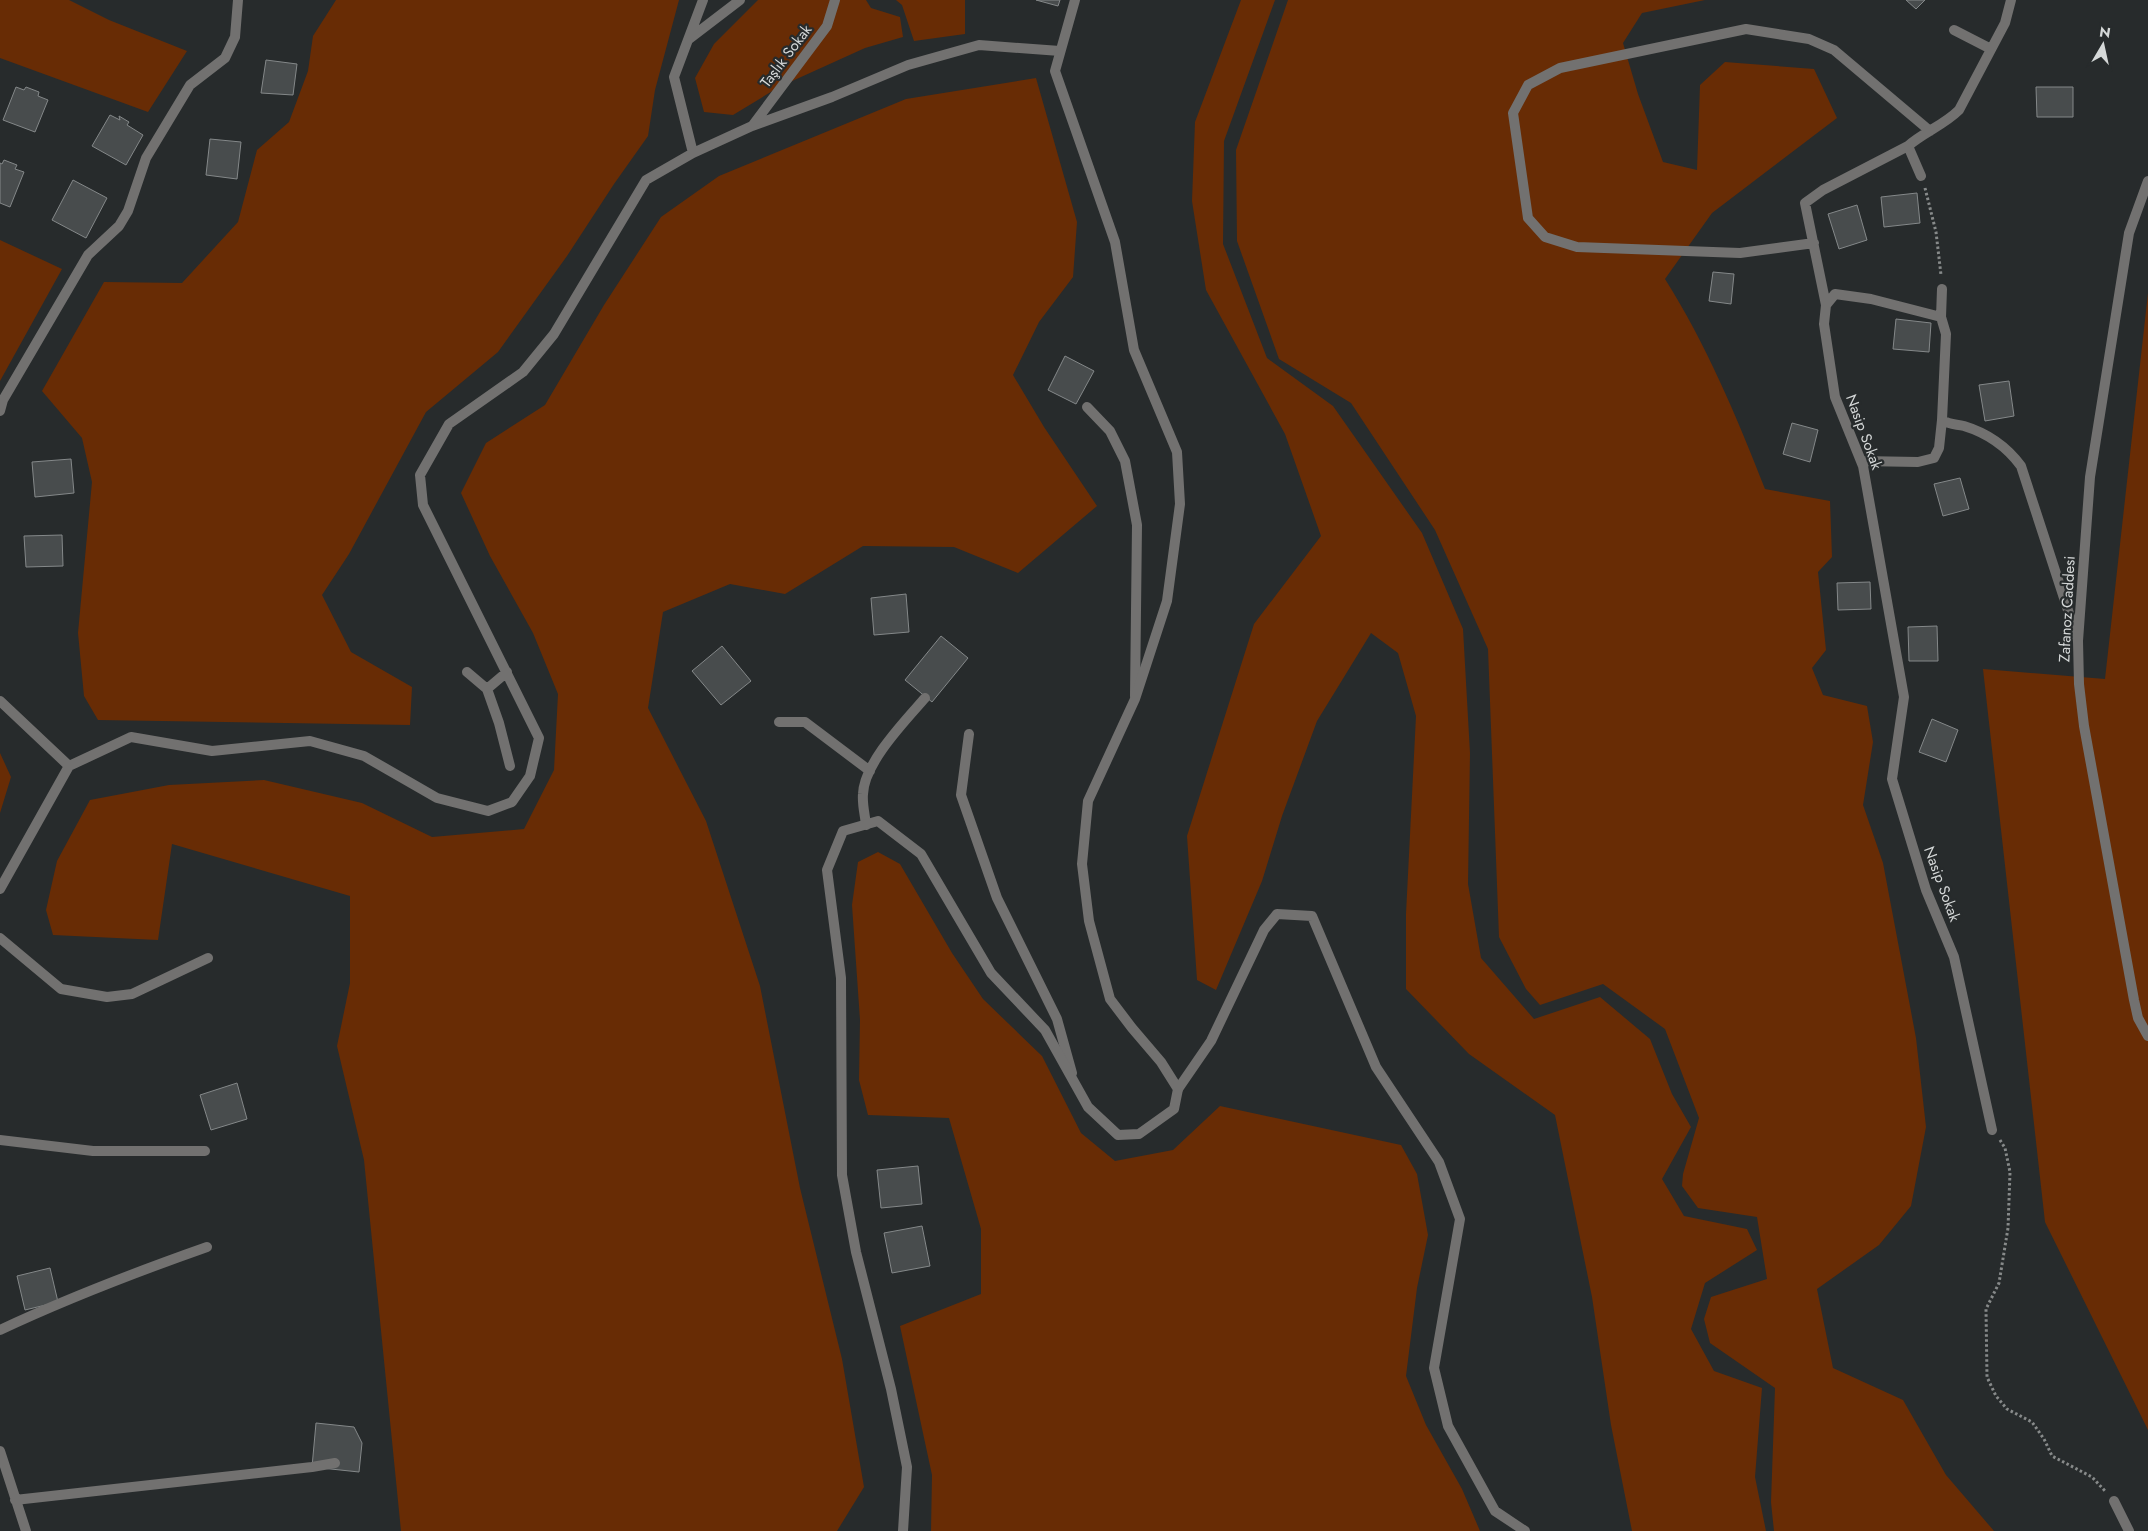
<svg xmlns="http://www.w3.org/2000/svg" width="2148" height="1531" font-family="Jost,sans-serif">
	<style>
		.green { fill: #682c05 }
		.building { fill: #484c4d; stroke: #848889 }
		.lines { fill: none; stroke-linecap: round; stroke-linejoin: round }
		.path { stroke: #878a8a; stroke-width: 3; stroke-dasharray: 2.5 2.5; stroke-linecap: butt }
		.minor { stroke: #727170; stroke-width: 10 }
		.tertiary { stroke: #727170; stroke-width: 10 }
		.labels { text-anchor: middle; stroke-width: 4.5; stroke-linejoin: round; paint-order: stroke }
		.street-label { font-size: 15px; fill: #d5d8d8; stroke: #272b2c }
	</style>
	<rect width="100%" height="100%" fill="#272b2c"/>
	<path class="green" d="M0,0H69L109,20L187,51L148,112L0,58Z
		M336,0H679L655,90L648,136L614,184L567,256L498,352L426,412L349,554L322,595L351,652L412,687L410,725L98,720L84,696L78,633L92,482L82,438L42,391L104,282L182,283L238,222L257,150L289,122L308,71L313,36Z
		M758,0H866L871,8L900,17L903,37L865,48L779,87L733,115L704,112L695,78L714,44Z
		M896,0H965V34L914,41L902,5Z
		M1241,0H1275L1224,141L1223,244L1267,358L1333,406L1422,533L1463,629L1470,753L1468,884L1481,958L1534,1019L1600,997L1650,1039L1672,1094L1691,1127L1662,1179L1684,1216L1747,1229L1757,1250L1705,1283L1691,1329L1714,1371L1762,1388L1755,1477L1766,1531H1632L1611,1425L1592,1297L1555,1115L1469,1054L1406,989V914L1416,716L1398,653L1371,633L1317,721L1282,816L1262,881L1216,990L1197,980L1187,836L1254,624L1321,536L1285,434L1206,290L1192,201L1195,122Z
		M1288,0H1705L1642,13L1623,43L1638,94L1663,162L1697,170L1700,85L1725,62L1814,69L1837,118L1712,213L1665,279C1706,344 1737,417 1765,489L1830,501L1832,557L1818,572L1826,650L1812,668L1823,695L1867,706L1873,742L1863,805L1883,863L1916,1038L1926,1127L1911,1206L1879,1245L1817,1289L1833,1368L1903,1400L1946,1475L1994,1531H1774L1771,1502L1775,1388L1710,1343L1704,1319L1711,1297L1767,1279L1757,1217L1698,1208L1682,1186L1683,1174L1699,1118L1665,1029L1603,984L1540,1005L1526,989L1499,937L1488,649L1435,530L1351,403L1279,359L1237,241L1236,150Z
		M1036,78L1077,222L1073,277L1039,322L1013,375L1044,427L1097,506L1018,573L954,547L863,546L785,594L730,584L663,612L648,708L706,821L760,986L800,1188L842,1359L864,1487L837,1531H401L364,1160L337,1046L350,983V896L172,844L158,940L53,935L46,910L57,861L90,800L169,785L264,780L362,803L432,837L524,829L554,770L558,694L533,633L490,556L461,493L486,443L545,405L604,305L661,217L719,176L906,99Z
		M0,240L62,269L0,381Z
		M2148,293V1430L2045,1222L1983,669L2105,679Z
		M0,753L11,777L0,813Z
		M878,852L900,864L952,953L983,999L1042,1056L1081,1133L1115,1161L1173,1150L1220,1106L1401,1145L1417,1174L1428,1235L1417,1288L1406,1376L1426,1425L1462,1489L1480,1531H931L932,1475L900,1326L981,1294V1229L949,1118L868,1115L859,1080L860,1020L852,905L858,862Z"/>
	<path class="building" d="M1036,0H1060L1058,6Z
		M1906,0H1925L1916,9Z
		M266,60L297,64L293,95L261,93Z
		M16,87L24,90L26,87L39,92L38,96L48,100L35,132L3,120Z
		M2036,87H2073V117H2037Z
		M110,115L120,120L119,116L129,122L127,125L143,135L126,165L92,146Z
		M210,139L241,142L237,179L206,175Z
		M4,160L17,165L15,169L24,172L10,207L0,203V163L2,164Z
		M73,180L107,198L86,238L52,220Z
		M1917,193L1920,223L1884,227L1881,197Z
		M1857,205L1867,240L1839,249L1828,214Z
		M1713,272L1734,274L1731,304L1709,301Z
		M1896,319L1931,323L1929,352L1893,349Z
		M1065,356L1094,371L1076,404L1048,390Z
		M2009,381L2014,416L1985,421L1979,385Z
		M1792,423L1818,430L1810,462L1783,454Z
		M71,459L74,493L35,497L32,462Z
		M1960,478L1969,509L1943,516L1934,484Z
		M62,535L63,566L26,567L24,536Z
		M1870,582L1871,609L1838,610L1837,583Z
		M906,594L909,632L874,635L871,598Z
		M1937,626L1938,661H1909L1908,627Z
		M941,636L968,658L932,702L905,680Z
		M722,646L751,681L721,705L692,671Z
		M1932,719L1958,730L1946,762L1919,752Z
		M237,1083L247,1119L211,1130L200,1095Z
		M918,1166L922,1204L881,1208L877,1170Z
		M922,1226L930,1266L892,1273L884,1233Z
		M50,1268L58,1302L25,1310L17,1276Z
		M316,1423L354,1427L362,1443L359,1472L312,1467Z"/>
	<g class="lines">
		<path class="path" d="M1925,188L1936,232L1941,275
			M2000,1140L2005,1148L2010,1172L2008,1228L1999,1283L1986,1309L1987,1377L1996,1396L2007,1409L2032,1422L2044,1439L2052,1456L2092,1477L2106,1492"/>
		<path class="minor" d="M1954,30L1991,49
			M689,39L740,0
			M753,125L827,26L835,0
			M693,153L674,77L703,0
			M1921,176L1908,146C1924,132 1944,125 1959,110L2005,23L2011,0
			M1814,243L1740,253L1577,247L1545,237L1528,218L1513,113L1528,85L1560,68L1746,29L1809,39L1834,50L1930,131
			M1942,289L1941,317L1946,334L1942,420C1950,425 1956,424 1964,426C1987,433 2007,447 2021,466L2078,641
			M1826,305L1805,203L1823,190L1908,146
			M1941,317L1871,299L1835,294L1826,305L1824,324L1835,397L1863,466L1904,697L1892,779L1926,890L1954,957L1992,1130
			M1087,407L1110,431L1125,461L1137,525L1135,696
			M0,411L3,400L88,255L119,226L128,211L146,158L190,85L225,58L235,37L238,0
			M1861,461L1918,462L1934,458L1939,448L1942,420
			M467,672L487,689L499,723L510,766
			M487,689L507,672
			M0,701L69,766
			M779,722H805L870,771
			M969,734L961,795L997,898L1057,1019L1072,1073
			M866,825C865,815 862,804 863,794C864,763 905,721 925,698
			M0,889L69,766L131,737L212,751L310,741L364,756L437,798L488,811L512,802L530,776L539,738L423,505L420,475L449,424L523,372L554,334L646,180L693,153L752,126L832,97L908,65L979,45L1060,51
			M0,938L61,989L107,997L132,994L208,958
			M1178,1089L1211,1041L1264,930L1277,914L1312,916L1376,1067L1439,1162L1460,1219L1434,1368L1448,1426L1495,1511L1525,1531
			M0,1140L93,1151H205
			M0,1330C68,1298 136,1272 207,1247
			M0,1451L26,1531
			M15,1500L312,1467L335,1463
			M2114,1501L2129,1531"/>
		<path class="tertiary" d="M2148,181L2129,233L2090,477L2078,641L2079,684L2084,726L2134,1000L2138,1018L2148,1036
			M903,1531L907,1467L891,1389L856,1252L842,1175L841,978L827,870L843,831L878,821L921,854L991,973L1045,1030L1088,1107L1118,1135L1139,1134L1174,1109L1178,1089L1161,1062L1132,1028L1110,999L1089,921L1082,864L1088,801L1135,699L1167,601L1180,504L1177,452L1134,350L1115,242L1055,71L1075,0"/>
	</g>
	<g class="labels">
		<g class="street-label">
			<text transform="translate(786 56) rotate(-53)" y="5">Taşlık Sokak</text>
			<text transform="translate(1864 432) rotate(70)" y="5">Nasip Sokak</text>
			<text transform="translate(2067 609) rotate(-87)" y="5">Zafanoz Caddesi</text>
			<text transform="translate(1942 884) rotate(70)" y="5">Nasip Sokak</text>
		</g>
	</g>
	<g transform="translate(2103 45) rotate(9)" stroke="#272b2c" stroke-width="4" paint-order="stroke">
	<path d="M0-4L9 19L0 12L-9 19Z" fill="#d5d8d8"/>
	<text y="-8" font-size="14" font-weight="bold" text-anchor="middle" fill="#d5d8d8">N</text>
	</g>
</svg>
